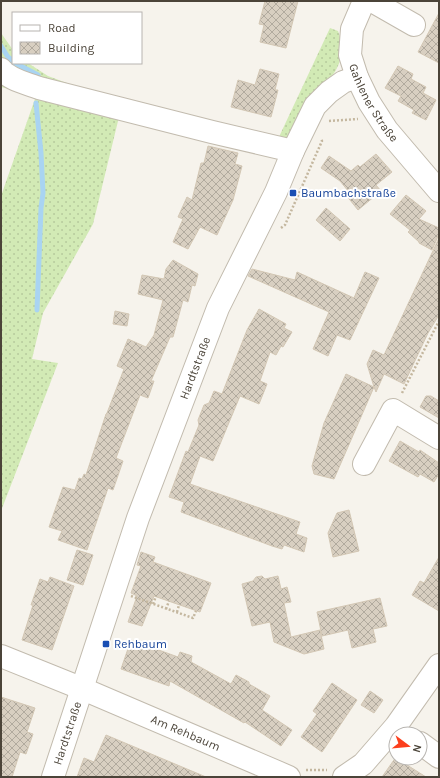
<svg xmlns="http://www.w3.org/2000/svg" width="440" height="778" font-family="Karla,sans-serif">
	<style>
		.grass { fill: url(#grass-dots) }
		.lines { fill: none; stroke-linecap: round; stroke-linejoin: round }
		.stream { stroke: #a9d4f2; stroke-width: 5 }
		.building { fill: url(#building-cross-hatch); stroke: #d3c7b4 }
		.minor-casing { stroke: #c2bbae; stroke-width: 24 }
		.path { stroke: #c4b79f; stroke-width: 2.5; stroke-dasharray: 2 2; stroke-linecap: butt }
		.minor { stroke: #fff; stroke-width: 22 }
		.transit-dot { fill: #1a4fb4; stroke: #fff; stroke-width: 1.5 }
		.labels { text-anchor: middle; stroke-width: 4; stroke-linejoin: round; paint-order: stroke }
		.street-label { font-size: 12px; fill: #4b4439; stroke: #fff }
		.transit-label { font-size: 12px; fill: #164399; stroke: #fff; text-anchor: start }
	</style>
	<defs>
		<pattern id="grass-dots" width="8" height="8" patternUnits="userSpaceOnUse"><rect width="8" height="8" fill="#d2eab5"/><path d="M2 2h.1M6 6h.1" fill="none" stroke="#b6ca9c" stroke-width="1.8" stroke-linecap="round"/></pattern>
		<pattern id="building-cross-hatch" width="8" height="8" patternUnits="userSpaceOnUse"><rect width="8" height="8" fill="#d8cfc1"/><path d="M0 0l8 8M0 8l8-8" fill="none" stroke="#b1aa9e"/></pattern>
	</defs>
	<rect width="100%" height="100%" fill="#f6f3ec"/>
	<path class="grass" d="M330,28L338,31C343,43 343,57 337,68C333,78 321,84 314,93C307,102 301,113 298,123C296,129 294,136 290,140C287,145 281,145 276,145L44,84C27,79 12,75 1,61V33L13,50V63H28L48,76L83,89L278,139Z
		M1,75L119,117L93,224L43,313L32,359L58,363L1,511V196L36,96L1,87Z"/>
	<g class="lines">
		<path class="stream" d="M1,46L8,57L13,61
			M15,63L38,75
			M36,103L41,153L43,193L41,208L37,310"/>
	</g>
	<path class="building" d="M265,1H298L286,48L260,42L264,25L259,24Z
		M439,13V63L418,52Z
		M398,66L413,74L411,79L426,87L423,93L436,100L426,120L412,113L414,110L398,101L401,96L385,88Z
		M260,69L279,74L275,90H278L271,117L231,107L238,80L255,85Z
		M208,146L238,153L235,164L242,166L233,200L217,235L200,227L188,249L173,242L183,219L178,217L187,197L192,200L201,163H204Z
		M376,154L392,172L376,185L381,191L358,210L346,195L349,192L340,181L321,168L329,156L351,171L358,165L360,167Z
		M406,195L426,211L419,219L439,228V234L432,250L419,243V242L408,232L410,230L390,214Z
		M326,208L350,229L340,241L316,220Z
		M439,238V315L428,333L404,384L384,374L376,392L374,387L334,479L314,474L312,466L324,423L346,374L374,387L367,364L373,350L384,355Z
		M173,260L198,274L195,286L192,285L188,302L183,300L173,337H170L151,381H154L148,398L140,395L116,458L123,461L113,490L108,488L87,550L58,540L62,531L49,527L63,487L75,490L79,478L82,479L84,474L86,475L106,414L107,413L124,369L117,366L128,339L146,347L154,335L163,300L138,294L142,275L164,279L166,269Z
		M252,269L295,280L297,272L354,298L365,272L379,278L350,340L337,335L328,356L313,349L329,312L248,276Z
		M259,309L286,324L284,328L292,332L283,347L281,346L276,355L270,352L260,381L267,384L259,404L240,396L213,461L200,456L190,484L300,522L296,534L307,538L304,552L284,545L282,549L272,546L181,512L184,502L169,497L186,451L188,452L199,425L198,420L204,405L209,403L214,391L222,394L247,330Z
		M115,311L129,314L127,326L113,324Z
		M426,396H431L439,401V418L420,407Z
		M400,441L419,452L420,450L439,463V474L434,482L420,474L418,477L389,461Z
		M349,510L359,551L333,557L328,533L337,513Z
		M77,550L93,555L83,585L67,580Z
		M141,552L155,557L153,562L211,583L200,612L154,596L142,626L128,622L137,596L131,593L141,566L137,565Z
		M439,557V611L412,595L420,581L424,583Z
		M262,576L265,579L278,576L281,589L287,587L291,602L284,603L291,637L320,630L324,649L304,654L274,642L270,622L252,626L242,584L253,581L256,577Z
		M50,577L74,586L52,650L22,640L33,605H31L40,579L48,582Z
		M380,598L387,626L373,629L376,642L352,648L348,630L322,636L317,612Z
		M131,640L178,657L180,652L192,656L191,662L231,684L236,675L249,682V684L270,696L262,710L292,730L281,746L245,722L244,723L170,681L169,686L121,669Z
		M332,683L357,700L322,752L301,737L317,714L313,711Z
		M370,691L383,700L374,713L361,705Z
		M1,697L35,708L27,732L33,734L26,754L20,752L12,777H1Z
		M106,735L206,777H77L84,758L94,762Z
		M396,757V758L426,777H382Z"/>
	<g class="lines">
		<g class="minor-casing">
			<g id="minor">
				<path id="s1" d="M364,1L352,29L350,55L357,77L369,102L387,130L439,191"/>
				<path d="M372,1L414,25"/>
				<path d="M1,69C9,80 26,83 39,88L212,132L293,151"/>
				<path d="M364,464L393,410L439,438"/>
				<path id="s2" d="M1,656L83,689L289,777"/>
				<path d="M420,743L439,757"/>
				<path id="s3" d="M53,777L138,518L218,308L276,192L293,151L315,106L329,92L343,82L357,77"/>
				<path d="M344,777L363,764L396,726L439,665"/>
			</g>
		</g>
		<path class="path" d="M329,121L358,119
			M281,228L285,225L296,200L322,141L321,139
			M402,393L439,321
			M131,596L193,618L196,611
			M153,604L156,596
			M166,609L169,601
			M177,612L179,605
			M306,770H327"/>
		<use href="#minor" class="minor"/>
	</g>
	<g class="transit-dot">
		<rect x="289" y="189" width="8" height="8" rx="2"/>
		<rect x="102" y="640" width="8" height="8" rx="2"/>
	</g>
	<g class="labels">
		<g class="street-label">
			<text dy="4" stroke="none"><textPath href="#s1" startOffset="110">Gahlener Straße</textPath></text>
			<text dy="4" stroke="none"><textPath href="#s3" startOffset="433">Hardtstraße</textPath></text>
			<text dy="4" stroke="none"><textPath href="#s3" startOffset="46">Hardtstraße</textPath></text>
			<text dy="4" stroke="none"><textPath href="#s2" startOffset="200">Am Rehbaum</textPath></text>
		</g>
		<g class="transit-label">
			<text x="301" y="197">Baumbachstraße</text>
			<text x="114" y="648">Rehbaum</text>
		</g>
	</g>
	<rect width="440" height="778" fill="none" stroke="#4b4439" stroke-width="4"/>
	<rect x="12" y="12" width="130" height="52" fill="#ffffff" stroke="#b7b4b0"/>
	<rect x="20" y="25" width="20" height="6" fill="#ffffff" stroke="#b7b4b0"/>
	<text x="48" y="32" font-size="12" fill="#4b4439">Road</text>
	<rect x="20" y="42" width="20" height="12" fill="url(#building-cross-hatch)" stroke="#b7b4b0"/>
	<text x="48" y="52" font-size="12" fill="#4b4439">Building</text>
	<g transform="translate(408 746) rotate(106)"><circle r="19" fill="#ffffff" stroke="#b7b4b0"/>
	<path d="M0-3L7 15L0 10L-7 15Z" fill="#fc3f1d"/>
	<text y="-6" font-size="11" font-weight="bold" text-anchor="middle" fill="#4b4439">N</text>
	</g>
</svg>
